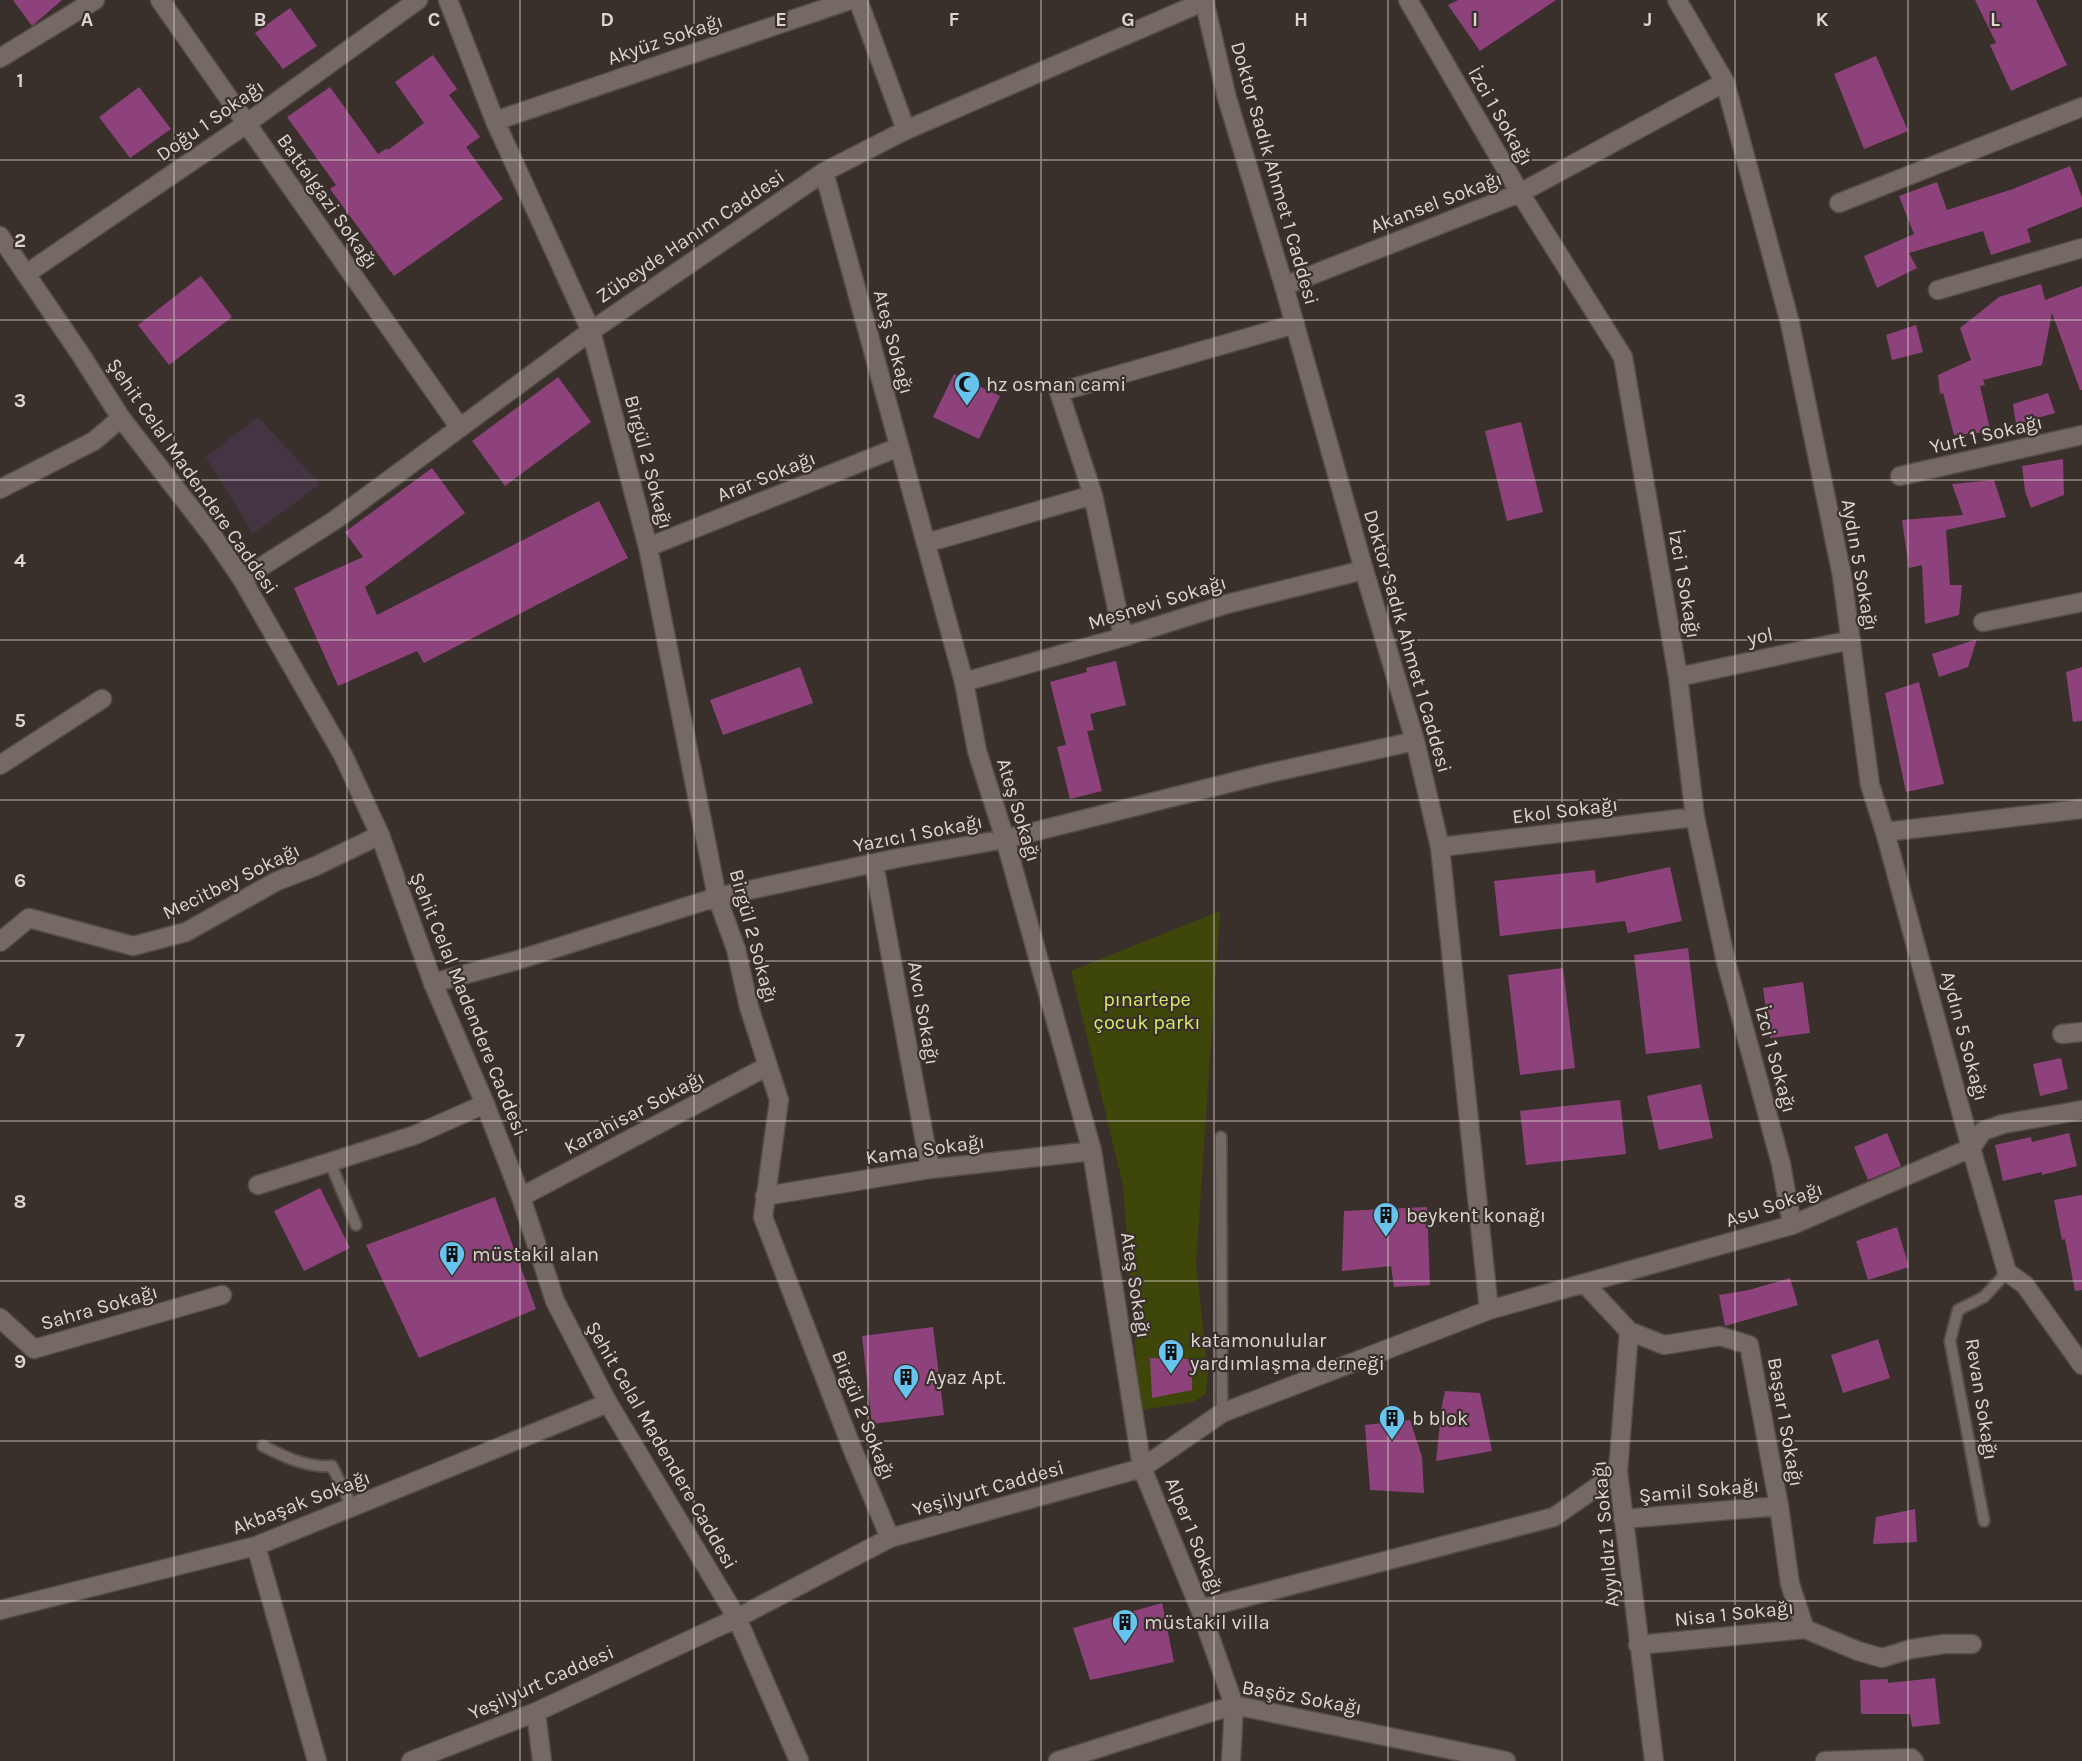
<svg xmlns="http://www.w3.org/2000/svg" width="2082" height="1761" font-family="Karla,sans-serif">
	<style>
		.commercial { fill: #443542 }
		.green { fill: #3e4609 }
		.building { fill: #8e427c }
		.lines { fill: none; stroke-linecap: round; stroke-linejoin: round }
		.lane-casing { stroke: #554d49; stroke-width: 14 }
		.street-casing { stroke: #554d49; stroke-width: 21 }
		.secondary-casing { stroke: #554d49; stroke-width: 21 }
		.lane { stroke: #756964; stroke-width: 10 }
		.street { stroke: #756964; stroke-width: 18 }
		.secondary { stroke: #756964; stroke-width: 18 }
		.grid { fill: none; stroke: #dcd5d2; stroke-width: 1.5; stroke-opacity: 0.55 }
		.labels { text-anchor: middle; stroke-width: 4.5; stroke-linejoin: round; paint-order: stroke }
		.street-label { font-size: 20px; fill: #dcd5d2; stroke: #3a302b }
		.poi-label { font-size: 20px; fill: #dcd5d2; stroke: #3a302b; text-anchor: start }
		.park-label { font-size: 20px; fill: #d6ea68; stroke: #3a302b }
		.grid-label { font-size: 20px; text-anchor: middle; font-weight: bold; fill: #dcd5d2; stroke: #3a302b; stroke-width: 4.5; stroke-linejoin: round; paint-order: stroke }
	</style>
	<rect width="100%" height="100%" fill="#3a302b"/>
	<path class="commercial" d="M258,417L320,484L253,534L206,457Z"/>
	<path class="green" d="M1220,911L1196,1264L1208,1372L1206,1394L1193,1402L1140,1410L1123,1185L1071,971Z"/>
	<path class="building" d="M13,0H62L32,26Z
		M1458,0H1556L1480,51L1448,5Z
		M1975,0H2036L2067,65L2011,91L1990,45L1996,43Z
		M290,8L317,46L283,69L255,33Z
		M433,55L457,89L449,95L480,137L466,147L503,199L394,276L330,189L336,185L287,117L330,87L378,154L387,148L388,150L424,123L395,82Z
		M1876,56L1908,131L1864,149L1834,74Z
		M139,87L171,129L130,158L99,117Z
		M2070,166L2082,197V207L2027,229L2031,242L1991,255L1983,231L1909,253L1917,268L1877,288L1864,256L1914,234L1899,196L1937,182L1947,210L2013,189Z
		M201,276L232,317L169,365L138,325Z
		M2041,284L2045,300L2082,286V390H2080L2052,313L2042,365L1983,380L1985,385L1980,386L1990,429L1979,433L1954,435L1943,393L1940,394L1938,375L1971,360L1960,328L1999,297Z
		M1916,325L1923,352L1892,360L1886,335Z
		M954,374L1000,396L979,439L933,417Z
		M558,377L591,422L505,486L472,441Z
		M2048,393L2055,413L2016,424L2013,404Z
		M1521,422L1543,512L1507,521L1485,431Z
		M2063,459L2064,495L2031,508L2025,491L2022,466Z
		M432,468L465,513L365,587L377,615L599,501L628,558L424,663L417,651L338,686L294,588L363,557L345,532Z
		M1994,480L2006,517L1946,530L1950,585H1962L1959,615L1925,624L1922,565L1909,568L1902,520L1963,515L1952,484Z
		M1977,639L1968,667L1939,677L1932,654Z
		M1116,661L1126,705L1090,714L1094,730L1087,731L1102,791L1070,799L1057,747L1066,745L1050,682L1087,672L1086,668Z
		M800,667L813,703L723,735L710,700Z
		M2082,667V721L2073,722L2066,672Z
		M1919,682L1944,784L1906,792L1885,693Z
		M1670,867L1682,921L1628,933L1625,921L1500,936L1494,881L1595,870L1596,883Z
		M1688,948L1700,1048L1646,1054L1634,955Z
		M1563,968L1575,1068L1520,1075L1508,975Z
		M1803,982L1810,1033L1770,1038L1763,988Z
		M2061,1058L2068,1089L2040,1096L2033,1064Z
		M1701,1084L1713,1138L1659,1150L1647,1096Z
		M1620,1100L1626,1154L1526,1165L1520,1111Z
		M1887,1133L1901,1166L1868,1180L1854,1147Z
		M2069,1133L2077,1166L2042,1175V1172L2003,1181L1995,1145L2031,1137L2032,1142Z
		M320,1188L350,1248L304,1271L274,1211Z
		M2082,1195V1290L2075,1291L2065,1239L2062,1240L2054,1200Z
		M495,1197L536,1309L419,1358L366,1245Z
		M1427,1207L1430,1285L1394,1287L1391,1266L1342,1271L1344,1211Z
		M1897,1227L1909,1267L1868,1280L1856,1241Z
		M1790,1278L1798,1305L1725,1326L1719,1295L1749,1290Z
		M933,1327L944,1415L872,1424L862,1336Z
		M1878,1339L1890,1378L1843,1393L1831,1355Z
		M1150,1358L1192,1359V1390L1152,1398Z
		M1445,1391L1480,1393L1492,1451L1436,1461L1442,1405Z
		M1410,1420L1422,1457L1424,1493L1370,1490L1365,1425Z
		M1915,1509L1917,1542L1873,1544L1876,1517Z
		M1162,1603L1174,1662L1090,1680L1073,1628Z
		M1935,1678L1940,1724L1912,1727L1910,1714H1861L1860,1680L1888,1679V1683Z"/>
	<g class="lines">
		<g class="lane-casing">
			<path id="lane" d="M1221,1137L1222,1413
				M330,1162L356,1225
				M263,1446C285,1457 307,1468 332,1466L352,1507
				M1984,1521L1950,1341L1958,1310L1984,1297L2007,1272"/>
		</g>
		<g class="street-casing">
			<path id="street" d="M160,0L460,428
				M448,0L495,121L591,331L648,547L717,897L736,949L749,1007L779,1100L763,1217L852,1448L890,1538
				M858,0L906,130
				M1408,0L1520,193L1623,357L1678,677L1695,817L1726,962L1781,1164L1792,1225
				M1677,0L1725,82L1790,323L1842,576L1870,785L1885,832L1971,1148L2007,1272L2025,1285L2082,1365
				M0,58L95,0
				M495,121L850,0
				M824,172L964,682L977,751L1005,839L1092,1151L1142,1468L1200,1609L1234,1705L1231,1761
				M1839,203L2082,107
				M26,274L236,131L418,0
				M1284,286L1520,193L1725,82
				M1938,290L2082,248
				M1900,476L2082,435
				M0,489L94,441L121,418
				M926,543L1093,495
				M648,547L899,447
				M242,579L335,520L591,331L824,172L906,130L1205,1
				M1983,622L2082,602
				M1123,637L1093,495L1059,392L1295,324
				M1678,677L1851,640
				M964,682L1123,637L1227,604L1364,570
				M0,765L102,699
				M1885,832L2082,809
				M1440,847L1695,817
				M874,864L930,1169
				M0,942L29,918L133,946L186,932L277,881L316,866L380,835
				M433,983L518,960L717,897L898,858L1005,839L1265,774L1415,741
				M2062,1034L2082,1032
				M1971,1148L1983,1131L2003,1124L2082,1110
				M258,1185L415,1135L485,1104
				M765,1196L930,1169L1092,1151
				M521,1197L768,1066
				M1585,1284L1629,1331L1618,1472L1654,1761
				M0,1318L34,1349L222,1295
				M1629,1331L1664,1345L1720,1336L1749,1345L1779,1506L1790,1584L1805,1629
				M1623,1519L1779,1506
				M256,1546L317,1761
				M1200,1609L1554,1517L1618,1472
				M0,1610L256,1546L608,1403
				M737,1618L799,1761
				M1638,1645L1805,1629L1858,1651L1882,1658L1911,1649L1944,1644H1972
				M536,1712L542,1761
				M411,1761L536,1712L737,1618L890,1538L1142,1468L1222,1413L1489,1310L1792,1225L1971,1148
				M1058,1761L1234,1705L1506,1761
				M1825,1761L1911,1758L1914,1761"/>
		</g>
		<g class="secondary-casing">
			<path id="secondary" d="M1204,0L1227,98L1284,286L1364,570L1415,741L1440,847L1489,1310
				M0,236L81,355L121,418L214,538L242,579L343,755L380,835L433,983L485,1104L521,1197L555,1301L608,1403L737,1618"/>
		</g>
		<use href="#lane" class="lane"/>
		<use href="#street" class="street"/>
		<use href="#secondary" class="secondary"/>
	</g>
	<path class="grid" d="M174,0V1761M347,0V1761M520,0V1761M694,0V1761M868,0V1761M1041,0V1761M1214,0V1761M1388,0V1761M1562,0V1761M1735,0V1761M1908,0V1761M0,160H2082M0,320H2082M0,480H2082M0,640H2082M0,800H2082M0,961H2082M0,1121H2082M0,1281H2082M0,1441H2082M0,1601H2082"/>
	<defs>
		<g id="mosque-pin" transform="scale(1.35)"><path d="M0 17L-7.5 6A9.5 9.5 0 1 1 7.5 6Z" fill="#66c4ef" stroke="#3a302b"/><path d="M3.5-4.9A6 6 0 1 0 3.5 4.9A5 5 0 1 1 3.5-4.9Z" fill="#111"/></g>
		<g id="building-pin" transform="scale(1.35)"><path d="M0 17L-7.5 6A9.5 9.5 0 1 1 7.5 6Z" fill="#66c4ef" stroke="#3a302b"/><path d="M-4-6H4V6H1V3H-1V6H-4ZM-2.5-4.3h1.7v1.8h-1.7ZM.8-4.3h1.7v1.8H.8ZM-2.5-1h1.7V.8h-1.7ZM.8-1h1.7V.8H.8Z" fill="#111"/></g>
	</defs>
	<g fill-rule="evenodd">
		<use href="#mosque-pin" x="967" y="384"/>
		<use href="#building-pin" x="1386" y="1215"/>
		<use href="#building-pin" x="452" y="1254"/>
		<use href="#building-pin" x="1171" y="1352"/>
		<use href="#building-pin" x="906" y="1377"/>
		<use href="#building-pin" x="1392" y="1418"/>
		<use href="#building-pin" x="1125" y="1622"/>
	</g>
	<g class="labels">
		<g class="street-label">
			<text transform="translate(665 39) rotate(-19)" y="7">Akyüz Sokağı</text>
			<text transform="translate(1501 116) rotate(60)" y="7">İzci 1 Sokağı</text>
			<text transform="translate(210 120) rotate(-35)" y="7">Doğu 1 Sokağı</text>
			<text transform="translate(1275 173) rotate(74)" y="7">Doktor Sadık Ahmet 1 Caddesi</text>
			<text transform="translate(328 201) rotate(55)" y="7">Battalgazi Sokağı</text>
			<text transform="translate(1436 202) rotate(-21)" y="7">Akansel Sokağı</text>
			<text transform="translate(690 236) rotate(-34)" y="7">Zübeyde Hanım Caddesi</text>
			<text transform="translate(894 342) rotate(75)" y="7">Ateş Sokağı</text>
			<text transform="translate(1986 434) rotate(-13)" y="7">Yurt 1 Sokağı</text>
			<text transform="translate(649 462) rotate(75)" y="7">Birgül 2 Sokağı</text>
			<text transform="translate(193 476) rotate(55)" y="7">Şehit Celal Madendere Caddesi</text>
			<text transform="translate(766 476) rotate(-22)" y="7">Arar Sokağı</text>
			<text transform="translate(1860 565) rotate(80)" y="7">Aydın 5 Sokağı</text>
			<text transform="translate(1685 584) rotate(80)" y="7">İzci 1 Sokağı</text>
			<text transform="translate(1157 602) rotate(-17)" y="7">Mesnevi Sokağı</text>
			<text transform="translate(1760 636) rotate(-12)" y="7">yol</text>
			<text transform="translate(1408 641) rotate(74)" y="7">Doktor Sadık Ahmet 1 Caddesi</text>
			<text transform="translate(1019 810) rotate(73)" y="7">Ateş Sokağı</text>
			<text transform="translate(1565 810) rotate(-7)" y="7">Ekol Sokağı</text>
			<text transform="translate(918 833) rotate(-11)" y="7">Yazıcı 1 Sokağı</text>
			<text transform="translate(231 881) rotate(-26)" y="7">Mecitbey Sokağı</text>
			<text transform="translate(754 936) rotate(75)" y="7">Birgül 2 Sokağı</text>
			<text transform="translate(469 1004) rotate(68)" y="7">Şehit Celal Madendere Caddesi</text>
			<text transform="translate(924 1013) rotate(80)" y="7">Avcı Sokağı</text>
			<text transform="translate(1965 1036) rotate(75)" y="7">Aydın 5 Sokağı</text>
			<text transform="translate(1776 1059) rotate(75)" y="7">İzci 1 Sokağı</text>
			<text transform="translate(634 1112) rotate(-28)" y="7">Karahisar Sokağı</text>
			<text transform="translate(925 1149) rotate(-8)" y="7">Kama Sokağı</text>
			<text transform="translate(1774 1204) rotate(-19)" y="7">Asu Sokağı</text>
			<text transform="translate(1136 1285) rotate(81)" y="7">Ateş Sokağı</text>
			<text transform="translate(99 1307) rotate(-16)" y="7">Sahra Sokağı</text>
			<text transform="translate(1982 1399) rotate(81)" y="7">Revan Sokağı</text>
			<text transform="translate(864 1415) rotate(68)" y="7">Birgül 2 Sokağı</text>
			<text transform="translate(1786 1422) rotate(80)" y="7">Başar 1 Sokağı</text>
			<text transform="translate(662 1445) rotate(60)" y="7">Şehit Celal Madendere Caddesi</text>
			<text transform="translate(988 1488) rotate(-16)" y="7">Yeşilyurt Caddesi</text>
			<text transform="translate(1699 1490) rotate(-5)" y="7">Şamil Sokağı</text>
			<text transform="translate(301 1502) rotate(-21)" y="7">Akbaşak Sokağı</text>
			<text transform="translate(1605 1534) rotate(-95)" y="7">Ayyıldız 1 Sokağı</text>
			<text transform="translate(1195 1536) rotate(68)" y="7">Alper 1 Sokağı</text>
			<text transform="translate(1734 1613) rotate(-6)" y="7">Nisa 1 Sokağı</text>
			<text transform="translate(541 1682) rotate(-24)" y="7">Yeşilyurt Caddesi</text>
			<text transform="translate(1302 1697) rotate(10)" y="7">Başöz Sokağı</text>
		</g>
		<g class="poi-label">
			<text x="986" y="391">hz osman cami</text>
			<text x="1406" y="1222">beykent konağı</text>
			<text x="472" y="1261">müstakil alan</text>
			<text x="1190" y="1347">katamonulular<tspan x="1190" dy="23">yardımlaşma derneği</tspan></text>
			<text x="926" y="1384">Ayaz Apt.</text>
			<text x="1412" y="1425">b blok</text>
			<text x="1144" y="1629">müstakil villa</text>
		</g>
		<g class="park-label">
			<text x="1147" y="1006">pınartepe<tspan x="1147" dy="23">çocuk parkı</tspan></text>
		</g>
	</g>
	<g class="grid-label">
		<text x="87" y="26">A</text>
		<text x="260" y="26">B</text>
		<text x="434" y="26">C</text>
		<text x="607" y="26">D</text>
		<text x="781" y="26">E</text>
		<text x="954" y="26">F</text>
		<text x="1128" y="26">G</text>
		<text x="1301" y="26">H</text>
		<text x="1475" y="26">I</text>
		<text x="1648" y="26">J</text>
		<text x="1822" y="26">K</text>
		<text x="1995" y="26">L</text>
		<text x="20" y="87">1</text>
		<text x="20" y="247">2</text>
		<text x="20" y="407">3</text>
		<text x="20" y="567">4</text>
		<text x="20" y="727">5</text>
		<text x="20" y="887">6</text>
		<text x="20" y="1047">7</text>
		<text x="20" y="1208">8</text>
		<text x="20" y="1368">9</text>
	</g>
</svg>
